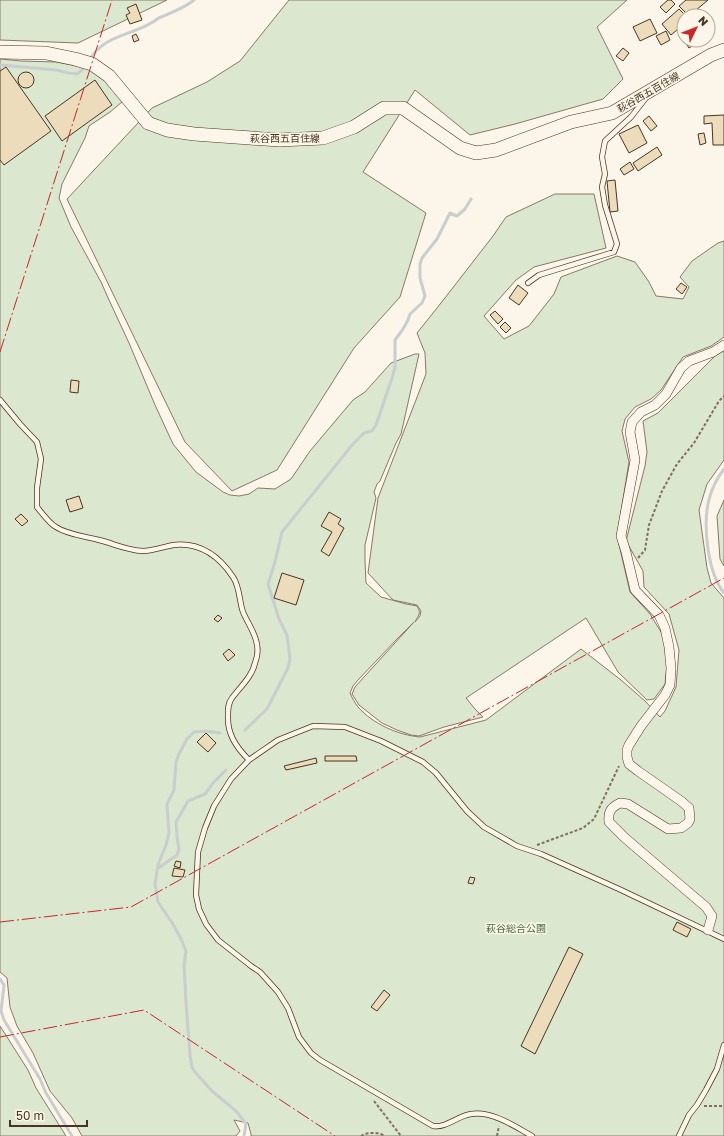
<svg xmlns="http://www.w3.org/2000/svg" width="724" height="1136" font-family="'Golos Text','Noto Sans JP',sans-serif">
	<style>
		.green { fill: #dce7d0; stroke: #887966 }
		.lines { fill: none; stroke-linecap: round; stroke-linejoin: round }
		.stream { stroke: #c9cecd; stroke-width: 3 }
		.building { fill: #ecdcbc; stroke: #4a3520 }
		.service-casing { stroke: #4a3520; stroke-width: 6 }
		.minor-casing { stroke: #4a3520; stroke-width: 10 }
		.secondary-casing { stroke: #4a3520; stroke-width: 14 }
		.path { stroke: #7f6f5c; stroke-width: 2; stroke-dasharray: 3 2; stroke-linecap: butt }
		.service { stroke: #fbf6e9; stroke-width: 4.5 }
		.minor { stroke: #fbf6e9; stroke-width: 9 }
		.secondary { stroke: #fbf6e9; stroke-width: 13 }
		.power { stroke: #c62828; stroke-width: 1; stroke-dasharray: 14 3 2 3; stroke-linecap: butt }
		.labels { text-anchor: middle; stroke-width: 3; stroke-linejoin: round; paint-order: stroke }
		.street-label { font-size: 10px; fill: #4a3520; stroke: #fbf6e9 }
		.park-label { font-size: 10px; fill: #436837; stroke: #fbf6e9 }
	</style>
	<rect width="100%" height="100%" fill="#fbf6e9"/>
	<path class="green" d="M0,0H167L78,43L0,40Z
		M289,0H627L597,27L623,79L603,99L515,124L470,135L415,90L363,172L426,213L400,297L354,348L277,470L232,491L185,442L67,199L152,108L207,82L240,61Z
		M0,59L21,61L56,62L88,68L108,83L119,96L122,102L110,112L89,126L85,138L62,184L59,198L71,227L101,282L109,300L129,343L155,405L173,444L196,472L223,492L230,495L239,496L249,494L258,488L275,489L291,479L310,451L353,400L365,392L391,363L415,354H419L401,434L396,443L380,481L377,484L374,492L376,498L365,545V561L366,583L381,597L406,604L417,606C422,614 418,615 415,622L420,616L421,611L417,605L393,600L368,573L378,498L426,374L425,353L417,333L441,303L493,236L506,217L555,194H594L606,248L534,267L516,280L484,316L504,339L529,326L554,294L561,277L617,256L635,262L649,282L656,296L683,299L689,287L680,277L692,261L718,243L724,241V337L711,346L683,357L661,390L651,399L635,407L625,419L622,431L629,462L617,536L630,592L650,614L664,637L667,666L665,684L654,699L647,700L618,672L586,618L466,698L475,709L483,717L444,727L419,736L411,735L397,730L382,723L359,705L352,694L355,687L414,622L396,640L358,680L353,686L350,693C352,698 355,703 358,707C373,724 398,735 420,737L486,720L581,649L621,680L645,701L660,717L665,711L676,687L679,650L669,614L644,587L643,571L626,541L645,466L647,452L643,421L658,413L724,347V460L707,484L699,510L707,568L711,583L724,598V1136H251V1134L248,1123L234,1120L240,1131L236,1136H82L72,1118L50,1091L33,1053L17,1026L10,1007L7,978L0,972Z
		M724,500V566L720,559L717,516Z
		M0,1026L28,1070L36,1088L66,1136H0Z"/>
	<g class="lines">
		<path class="stream" d="M90,59C101,41 118,37 136,30C142,28 148,25 153,22C156,20 158,18 161,17C173,12 184,8 194,0
			M0,65L56,70L69,73L77,74L81,71L86,65
			M724,469C718,477 713,486 710,496C702,521 707,572 724,593
			M245,730L267,709L288,668L290,659L287,635L279,619L268,584L275,562L282,532L353,444L364,433L372,431L376,425L393,375L395,367V340L403,329L408,320L410,314L422,303L425,296L420,278V264L422,258L437,239L450,213L457,216L465,209L471,199
			M220,733L206,731L194,732L187,739L179,754L176,762L174,790L167,804L169,833L166,845L158,865L155,884L158,902L174,926L181,939L186,951L184,965L186,1002L190,1055L192,1067L195,1072L212,1091L236,1111L246,1124L244,1136
			M157,869L177,855L179,849L177,837L176,822L188,801L205,794L213,783L226,770
			M0,979L4,985L1,1011L4,1020L40,1079L46,1093L72,1136"/>
	</g>
	<path class="building" d="M668,0H671L675,4L666,13L660,7Z
		M686,0H708L689,16L679,6Z
		M136,4L142,20L130,24L126,15L130,13L127,8Z
		M679,9L686,16H684V24L671,35L662,24Z
		M650,19L657,33L640,41L633,27Z
		M708,20L714,26L708,32Z
		M666,31L670,40L661,45L656,36Z
		M136,34L139,40L134,42L132,36Z
		M684,36V40H696L698,42L689,48L682,37Z
		M623,48L629,53L623,61L616,56Z
		M6,67L51,131L4,165L0,160V71Z
		M18 80a8 8 0 1 1 16 0a8 8 0 1 1-16 0Z
		M95,80L112,105L62,141L45,116Z
		M724,115V145H713L712,123L704,124V116Z
		M649,116L657,126L651,131L643,121Z
		M638,125L647,143L629,153L619,134Z
		M704,133L706,143L700,145L698,134Z
		M657,147L662,155L638,171L633,163Z
		M630,162L634,169L624,175L620,169Z
		M615,180L618,211L610,212L607,181Z
		M681,283L687,287L682,294L676,289Z
		M518,285L528,293L519,305L509,298Z
		M495,311L503,319L498,324L490,315Z
		M505,322L511,328L506,333L500,327Z
		M71,380L79,381L78,393L70,392Z
		M79,496L83,508L70,512L66,500Z
		M329,512L341,519L338,524L344,528L329,556L321,551L332,532L321,526Z
		M21,514L28,521L22,526L15,519Z
		M282,573L304,580L296,605L274,598Z
		M218,615L222,618L218,622L214,619Z
		M229,649L235,655L228,661L223,654Z
		M206,733L216,743L208,752L197,742Z
		M325,756H356L357,761H325Z
		M316,758L317,763L286,770L284,766Z
		M176,861L181,862L180,868L174,866Z
		M174,868L185,870L183,877L172,876Z
		M470,877L475,878L473,884L468,883Z
		M677,922L691,929L687,937L673,930Z
		M569,947L583,954L535,1054L521,1046Z
		M384,990L390,995L377,1011L371,1007Z"/>
	<g class="lines">
		<g class="service-casing">
			<path id="service" d="M528,283L539,275L614,252L617,244L605,205L602,187L605,174L602,157L605,141L631,117L645,99
				M0,400L20,424L37,442L41,459L37,488V507C42,513 50,524 56,527C68,535 85,536 99,540C115,544 126,550 143,551C153,551 163,547 173,545C199,542 219,556 233,577C240,587 239,601 243,612C247,622 256,634 257,645C258,650 257,658 255,663C252,677 240,687 232,698C228,703 228,709 228,715C227,734 236,747 249,760
				M532,1136C514,1126 493,1111 471,1114C457,1116 447,1128 433,1126L320,1060L311,1053L299,1037L288,1008L278,992L260,972L251,966L218,940L206,924L199,909L196,895L198,852L205,828L214,806L231,779L249,760L278,740L313,726L345,727L381,741L423,762L436,773L467,811L484,827L517,846L541,854L619,889L724,939
				M679,1136L689,1115L697,1105L706,1090L717,1069L724,1045"/>
		</g>
		<g class="minor-casing">
			<path id="minor" d="M708,930L712,916L706,907L625,838L609,822C608,812 610,808 620,803L628,804L668,829L681,828L688,823L690,819L689,808L681,801L638,771L629,764L627,757V750L629,745L641,726L665,695L670,685L671,668L669,647L665,628L659,615L635,590L626,552L621,536L635,460L630,432L632,422L641,412L655,405L666,394L681,368L689,361L713,352L724,345"/>
		</g>
		<g class="secondary-casing">
			<path id="secondary" d="M0,52L46,53L75,59L92,64L109,76L148,123L167,130L194,134L279,140L323,138L354,127L384,108H403L460,148L476,153L496,150L571,122L612,113L711,55L724,50"/>
		</g>
		<path class="path" d="M638,558L645,550L649,525L662,491L677,464L694,443L719,401L724,396
			M537,845L583,828L594,819L619,766
			M374,1101L401,1136
			M704,1106H724
			M361,1136C367,1132 379,1132 385,1136
			M497,1136L499,1126"/>
		<use href="#service" class="service"/>
		<use href="#minor" class="minor"/>
		<use href="#secondary" class="secondary"/>
		<path class="power" d="M0,352L112,0
			M0,922L131,907L724,578
			M0,1037L144,1010L335,1136"/>
	</g>
	<g class="labels">
		<g class="street-label">
			<text transform="translate(648 92) rotate(-30)" y="4">萩谷西五百住線</text>
			<text x="285" y="142">萩谷西五百住線</text>
		</g>
		<g class="park-label">
			<text x="516" y="932">萩谷総合公園</text>
		</g>
	</g>
	<g transform="translate(696 28) rotate(47)"><circle r="19" fill="#fbf6e9" stroke="#b4a999"/>
	<path d="M0-3L7 15L0 10L-7 15Z" fill="#c62828"/>
	<text y="-6" font-size="11" font-weight="bold" text-anchor="middle" fill="#4a3520">N</text>
	</g>
	<path d="M10 1120v6h77v-6" fill="none" stroke="#4a3520" stroke-width="2"/>
	<text x="16" y="1120" font-size="12" fill="#4a3520" stroke="#fbf6e9" stroke-width="3" paint-order="stroke">50 m</text>
</svg>
